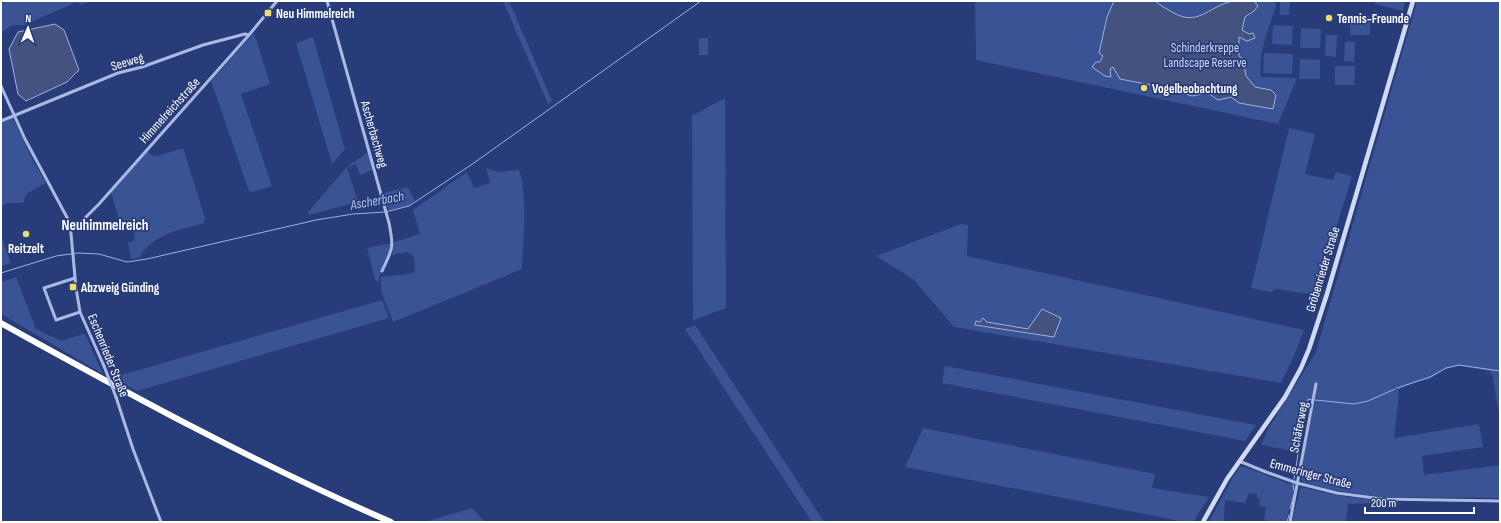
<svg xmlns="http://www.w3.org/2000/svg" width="1501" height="523" font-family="'Sofia Sans Condensed',sans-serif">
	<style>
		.green { fill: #3a5395 }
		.water { fill: #43527f; stroke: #9db1e3 }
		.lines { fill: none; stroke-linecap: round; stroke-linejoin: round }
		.stream { stroke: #9db1e3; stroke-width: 1 }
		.street { stroke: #a9b9e3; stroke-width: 3 }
		.secondary { stroke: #d1daf3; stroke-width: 4.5 }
		.highway { stroke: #fff; stroke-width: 6 }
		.street-bridge { stroke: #a9b9e3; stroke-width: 3 }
		.poi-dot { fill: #ebdd6f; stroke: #273c78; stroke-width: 1.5 }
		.labels { text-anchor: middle; stroke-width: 3.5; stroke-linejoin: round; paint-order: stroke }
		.poi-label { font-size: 13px; font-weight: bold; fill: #fff; stroke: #273c78; text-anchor: start }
		.park-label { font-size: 13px; fill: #cbd6f2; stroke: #273c78 }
		.street-label { font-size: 13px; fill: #fff; stroke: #273c78 }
		.water-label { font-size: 14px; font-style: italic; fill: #b4c3eb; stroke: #273c78 }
		.quarter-label { font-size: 15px; font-weight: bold; fill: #fff; stroke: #273c78 }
	</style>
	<rect width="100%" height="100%" fill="#273c78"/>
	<path class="green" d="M9,1H88V2L81,5L77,2L24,25H12L1,33V4Z
		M503,1H509L552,101L548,104Z
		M975,1H1275L1276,6C1269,28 1258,53 1261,77L1297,78L1278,124L976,60Z
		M1280,1H1290L1289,15H1280Z
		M1375,1H1405L1403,11L1375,4Z
		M1417,1H1500V420L1492,374L1489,371L1459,366L1446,369L1430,379L1417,382L1398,390L1399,394L1394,438L1479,424L1483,447L1422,456L1424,475L1500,465V498L1380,497L1334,490L1303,482L1300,477L1307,435L1315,401L1309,400L1298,452L1261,445L1268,429L1316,352Z
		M1350,15L1370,16V35H1350Z
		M1273,25L1293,26L1292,45L1272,44Z
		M1301,28L1321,29L1320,48H1300Z
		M254,33L270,84L241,94L272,186L252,192L249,191L211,81Z
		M1326,35H1337L1336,57L1325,56Z
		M313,37L345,149L332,164L296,43Z
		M699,38H708V55H699Z
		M1345,42H1355L1354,62L1344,61Z
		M1264,53L1293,54L1292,74L1263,73Z
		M1300,59L1320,60V79H1299Z
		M1335,66H1355L1354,85H1335Z
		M725,98L726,308L693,320L692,116Z
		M13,118L33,161L46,183L26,194L23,203H6L1,207V123Z
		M1289,128L1315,134L1305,174L1333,180L1336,172L1352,176L1316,295L1276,289L1270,292L1251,288Z
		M183,148L205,218L204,223C180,230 152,234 139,258L131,259L128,243L135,240L133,223L121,226L111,192L147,151L154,157Z
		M368,152L373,170L360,175L356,164L347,168L358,202L309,215L308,212L347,167Z
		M486,168L498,172L519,170C528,192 523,243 522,269L393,322L381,291V277L408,274L415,272L414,256L406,252L392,255L394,242L420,234L413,210L467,172L474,188L490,183Z
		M408,187L415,201L409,206L388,210L383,193Z
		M961,224L968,225L967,256L1304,330L1294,356L1281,383L954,327L913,279L876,256Z
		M1,236L11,263L1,266Z
		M392,243C389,257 380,269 378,283L375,279L367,248Z
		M16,277L36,329L61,341L83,334H85L103,374L1,314V282Z
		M382,300L389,318L137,391L120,382L118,376Z
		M695,325L824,522H812L685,329Z
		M945,366L1256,425L1245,441L942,383Z
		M923,428L1155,474L1152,488L1209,497L1193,522H1185L905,467Z
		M1240,467H1245L1295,486L1286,522H1266V520H1264L1266,507L1259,506L1260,499L1257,498V494L1249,493L1245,503L1225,500L1224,522H1209L1234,475Z
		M1302,487C1337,497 1366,500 1402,502L1348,504L1346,522H1292L1300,489Z
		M472,508L485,522H425Z"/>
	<path class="water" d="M1114,1H1155C1161,6 1167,9 1174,13C1197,26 1208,8 1229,2C1236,0 1247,0 1254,1L1258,6L1254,11L1245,17L1242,30L1249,34L1253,33L1255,38L1247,41L1239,37V56L1243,59L1246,76L1255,87L1271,90L1276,95L1273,109L1239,103L1231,97L1218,100L1208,93L1192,96L1167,88L1120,79L1113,67L1110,69L1111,77L1105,76L1092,67L1096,62H1100L1103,56L1099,53L1107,17Z
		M55,24L64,30L79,70L67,82L26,101L18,94L9,49L18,32Z
		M1042,309L1061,318L1054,337L975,325L976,321L980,322L983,318L987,322L1028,329Z"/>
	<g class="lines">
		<path class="stream" d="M1,273L56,256L78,253L99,254L127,262L147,259L316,220L353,214L385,212L409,206L471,165L701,1
			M1397,388L1430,377L1446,368L1459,365L1500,371
			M1315,400L1354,404L1368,401L1395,389
			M1303,431L1308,399L1312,400
			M1294,479L1301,437
			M1293,484L1294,491
			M1290,509L1294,494
			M1287,522L1289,515"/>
		<path class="street" d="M327,1L389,223C394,248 393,248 382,271
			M1,86L25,139L70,223L76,288L80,312L104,366
			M1,121L118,73L142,67L203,45L245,34L249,35
			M71,228L78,225L99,204L249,35L277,1
			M75,278L44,288L56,320L80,312
			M116,397L133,449L161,522
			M1239,461L1266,472L1297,483L1337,493L1382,499L1500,501
			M1290,522L1316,384"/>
		<path class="secondary" d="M1203,522L1227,479L1285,397L1301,368L1309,349L1327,294L1413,1"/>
		<path class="highway" d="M1,323C129,394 257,464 391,522"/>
		<path class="street-bridge" d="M104,366L116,397"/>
	</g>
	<g class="poi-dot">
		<rect x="264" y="9" width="8" height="8" rx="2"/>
		<circle cx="1329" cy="18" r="4"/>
		<circle cx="1144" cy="88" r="4"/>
		<circle cx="26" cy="234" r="4"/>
		<rect x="69" y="283" width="8" height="8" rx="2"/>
	</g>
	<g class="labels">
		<g class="poi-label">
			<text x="276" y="18">Neu Himmelreich</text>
			<text x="1337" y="23">Tennis-Freunde</text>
			<text x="1152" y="93">Vogelbeobachtung</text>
			<text x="26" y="253" text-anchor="middle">Reitzelt</text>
			<text x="81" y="292">Abzweig Günding</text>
		</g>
		<g class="park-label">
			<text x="1205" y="52">Schinderkreppe<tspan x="1205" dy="15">Landscape Reserve</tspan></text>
		</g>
		<g class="street-label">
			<text transform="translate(127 61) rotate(-17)" y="5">Seeweg</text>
			<text transform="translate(169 110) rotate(-48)" y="5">Himmelreichstraße</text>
			<text transform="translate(375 134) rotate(74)" y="5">Ascherbachweg</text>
			<text transform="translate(1322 269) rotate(-73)" y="5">Gröbenrieder Straße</text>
			<text transform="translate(109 355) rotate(68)" y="5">Eschenrieder Straße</text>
			<text transform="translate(1298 427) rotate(-79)" y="5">Schäferweg</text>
			<text transform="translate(1311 473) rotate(15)" y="5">Emmeringer Straße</text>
		</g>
		<g class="water-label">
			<text transform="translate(377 200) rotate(-10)" y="5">Ascherbach</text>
		</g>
		<g class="quarter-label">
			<text x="105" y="230">Neuhimmelreich</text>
		</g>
	</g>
	<rect width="1501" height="523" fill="none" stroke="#ffffff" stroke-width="4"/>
	<g transform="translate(28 28) rotate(2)" stroke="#273c78" stroke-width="3" paint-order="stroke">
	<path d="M0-3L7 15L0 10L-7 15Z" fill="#ffffff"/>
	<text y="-6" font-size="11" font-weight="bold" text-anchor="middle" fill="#ffffff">N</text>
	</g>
	<path d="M1365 507v6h109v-6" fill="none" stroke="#ffffff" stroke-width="2"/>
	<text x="1371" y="507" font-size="12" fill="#ffffff" stroke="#273c78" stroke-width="3" paint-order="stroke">200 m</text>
</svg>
